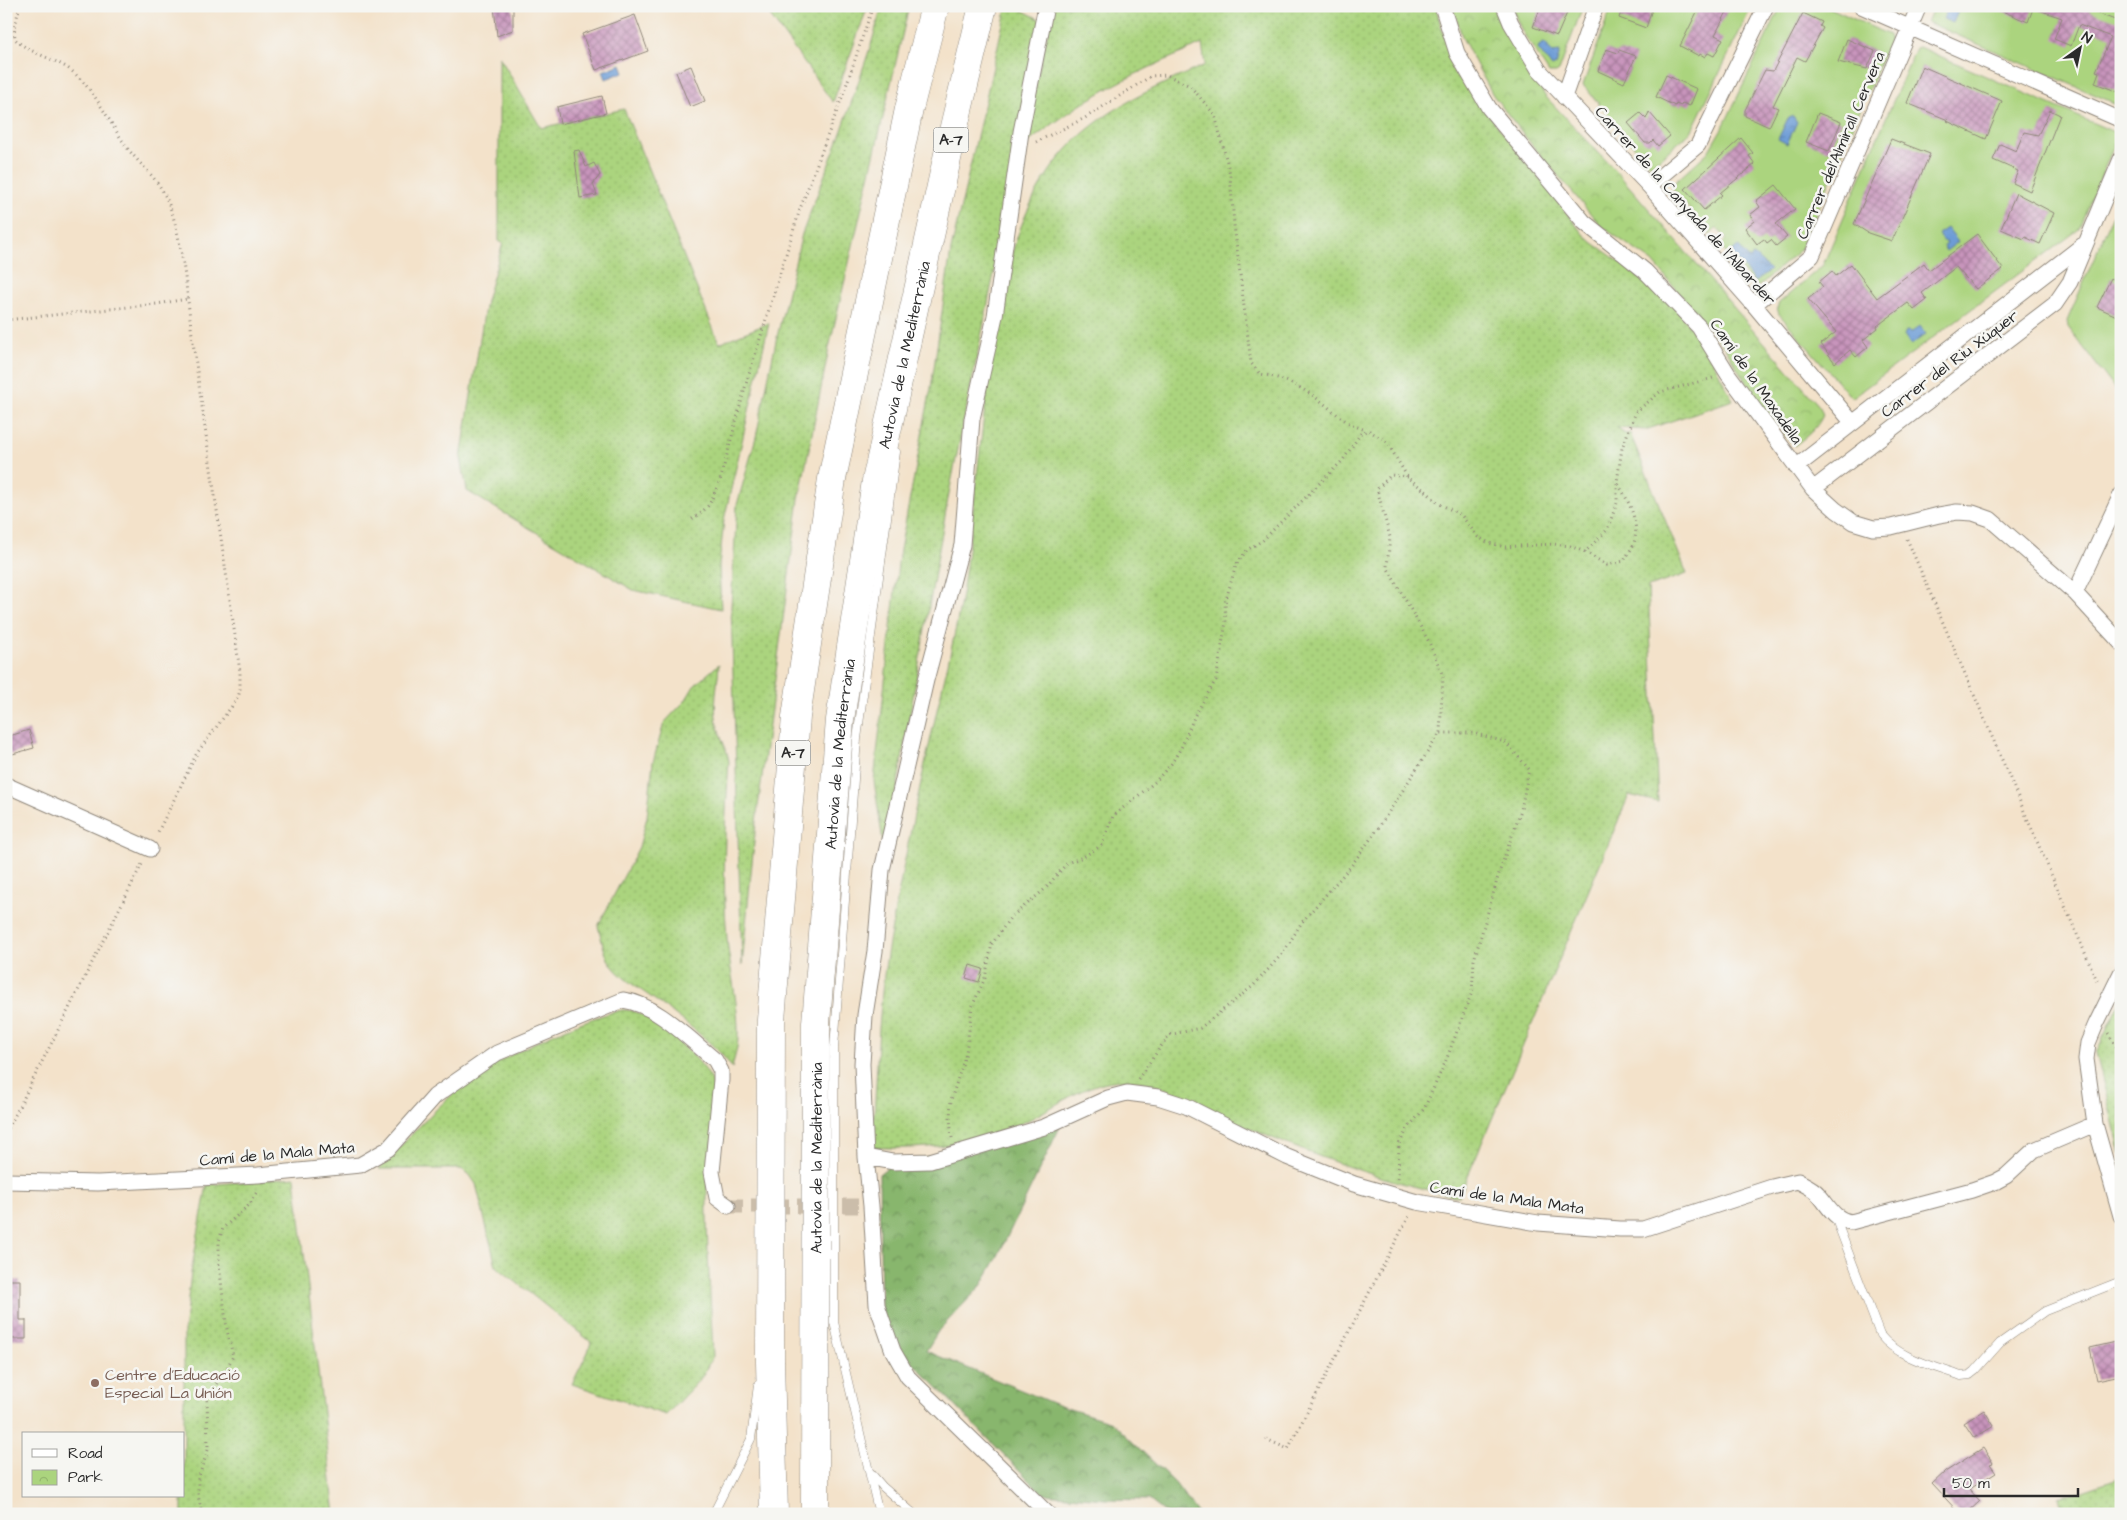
<svg xmlns="http://www.w3.org/2000/svg" width="2127" height="1520" font-family="'Architects Daughter',sans-serif">
	<style>
		.grass { fill: url(#grass-dots); stroke: #6b8054 }
		.forest { fill: url(#forest-crowns); stroke: #5a704c }
		.park { fill: url(#park-crowns); stroke: #6b8054 }
		.garden { fill: #abd47e; stroke: #6b8054 }
		.water { fill: url(#water-ripples); stroke: #4c6480 }
		.building { fill: url(#building-cross-hatch) }
		.lines { fill: none; stroke-linecap: round; stroke-linejoin: round }
		.street-tunnel { stroke: #cbbdaa; stroke-width: 15; stroke-dasharray: 15 8; stroke-linecap: butt }
		.lane-casing { stroke: #8f867a; stroke-width: 9 }
		.street-casing { stroke: #8f867a; stroke-width: 17 }
		.highway-casing { stroke: #8f867a; stroke-width: 29 }
		.path { stroke: #8f867a; stroke-width: 3; stroke-dasharray: 1 4; stroke-linecap: butt }
		.lane { stroke: #fff; stroke-width: 8 }
		.street { stroke: #fff; stroke-width: 15 }
		.highway { stroke: #fff; stroke-width: 28 }
		.education-dot { fill: #8d6e63; stroke: #f6f6f2; stroke-width: 2 }
		.labels { text-anchor: middle; stroke-width: 5; stroke-linejoin: round; paint-order: stroke }
		.shield { fill: #f6f6f2; stroke: #686867; stroke-width: 1 }
		.shield-label { font-size: 15px; font-weight: bold; fill: #2b2b2b }
		.street-label { font-size: 16px; fill: #2b2b2b; stroke: #f6f6f2 }
		.education-label { font-size: 16px; fill: #785e54; stroke: #f6f6f2; text-anchor: start }
	</style>
	<defs>
		<pattern id="grass-dots" width="8" height="8" patternUnits="userSpaceOnUse" patternTransform="scale(1.25)"><rect width="8" height="8" fill="#abd47e"/><path d="M2 2h.1M6 6h.1" fill="none" stroke="#93b66d" stroke-width="1.8" stroke-linecap="round"/></pattern>
		<pattern id="forest-crowns" width="20" height="18" patternUnits="userSpaceOnUse" patternTransform="scale(1.25)"><rect width="20" height="18" fill="#88b66d"/><path d="M2 6a3 3 0 1 1 6 0M12 15a3 3 0 1 1 6 0" fill="none" stroke="#6f945a"/></pattern>
		<pattern id="park-crowns" width="20" height="18" patternUnits="userSpaceOnUse" patternTransform="scale(1.25)"><rect width="20" height="18" fill="#abd47e"/><path d="M2 6a3 3 0 1 1 6 0M12 15a3 3 0 1 1 6 0" fill="none" stroke="#93b66d"/></pattern>
		<pattern id="water-ripples" width="26" height="14" patternUnits="userSpaceOnUse" patternTransform="scale(1.25)"><rect width="26" height="14" fill="#6d9cd6"/><path d="M2 4q2-2 4 0t4 0M15 11q2-2 4 0t4 0" fill="none" stroke="#5a7fae"/></pattern>
		<pattern id="building-cross-hatch" width="8" height="8" patternUnits="userSpaceOnUse" patternTransform="scale(1.25)"><rect width="8" height="8" fill="#c894bc"/><path d="M0 0l8 8M0 8l8-8" fill="none" stroke="#a37999"/></pattern>
	</defs>
	<rect width="100%" height="100%" fill="#f6f6f2"/>
	<filter id="ink" filterUnits="userSpaceOnUse"><feTurbulence type="fractalNoise" baseFrequency=".02" numOctaves="2"/><feDisplacementMap in="SourceGraphic" scale="10" xChannelSelector="R" yChannelSelector="G"/><feConvolveMatrix kernelMatrix="1 2 1 2 8 2 1 2 1" color-interpolation-filters="sRGB"/></filter>
	<filter id="wash" filterUnits="userSpaceOnUse"><feTurbulence type="fractalNoise" baseFrequency=".0096" numOctaves="4" result="noise"/><feDisplacementMap in="SourceGraphic" scale="20" xChannelSelector="R" yChannelSelector="G"/><feGaussianBlur stdDeviation="1.12" result="paint"/><feColorMatrix in="noise" values="0 0 0 0 0 0 0 0 0 0 0 0 0 0 0 0 0 1.4 0 .05"/><feComposite in="paint" operator="in"/></filter>
	<g filter="url(#wash)">
		<rect width="100%" height="100%" fill="#f3e2ca"/>
		<path class="grass" d="M763,6H868L833,102L829,97Z
			M882,6H909L829,348L799,499L756,822L742,965L731,607L737,505L756,437L776,341L802,234L842,130L871,45Z
			M1007,6H1014L1043,21L1016,166L949,493L885,856L874,781L899,555L931,388L951,250Z
			M1054,6H1436C1448,65 1479,103 1516,148C1538,176 1561,204 1582,233L1593,243L1655,287L1674,305L1707,350L1733,400L1645,430L1617,428L1625,434L1630,433L1687,574L1648,587L1658,802L1629,795L1459,1197C1387,1182 1318,1158 1251,1129C1215,1113 1164,1080 1125,1080C1085,1080 1053,1110 1018,1125C970,1145 922,1151 870,1147C877,1103 876,1060 880,1016C882,986 886,957 892,927C904,861 918,794 933,728C943,682 956,635 963,588C974,513 980,438 991,363C1000,299 1009,238 1043,181C1082,118 1140,94 1205,65L1202,44C1166,60 1130,75 1097,95C1072,109 1049,127 1026,144L1036,82Z
			M499,56L541,128L624,109L719,343L769,323L724,520L719,566L721,609L633,590L467,491L461,458L486,301L503,243L499,242Z
			M719,664C718,684 712,708 718,727C721,739 727,749 729,761C725,821 722,879 727,939C730,972 739,1005 738,1038C738,1048 734,1058 732,1068C719,1046 671,1011 648,995C634,985 616,975 608,959C603,949 601,936 598,926L639,847L647,817L653,762L664,723L685,701L694,686Z
			M2121,999V1155L2096,1053Z
			M622,1010C625,1010 630,1010 633,1011C652,1016 705,1061 711,1080C723,1114 708,1154 707,1189C706,1244 711,1301 713,1356L701,1378L666,1415L572,1384L588,1352L591,1342L496,1266L476,1184L469,1174L461,1169H379C405,1142 431,1112 460,1088C501,1056 571,1022 622,1010Z
			M295,1177L335,1514H182V1496H184V1332L191,1273L207,1185Z
			M2121,1477V1514H2064L2059,1498Z"/>
		<path class="forest" d="M1060,1127L996,1260L981,1286L939,1330L926,1351L1060,1406L1112,1422L1175,1483L1198,1514H1167L1149,1500L1105,1499L1043,1494L904,1354L885,1322L881,1306L879,1174L889,1166Z"/>
		<path class="park" d="M1452,6H1496L1502,22L1545,96L1615,170L1820,407L1823,415C1817,429 1806,437 1794,446L1755,398L1726,349L1653,262L1601,226L1528,140L1493,95L1476,64L1463,39Z"/>
		<path class="garden" d="M1511,6H1583L1559,71L1556,73H1549L1522,31Z
			M1612,6H1752L1691,132L1653,164H1649L1583,85Z
			M1781,6H1826L1889,35L1890,40L1801,249L1759,286H1756L1720,246L1727,239L1717,228L1710,235L1672,188L1674,183L1708,152L1725,123Z
			M1934,6H2121V106L1927,22Z
			M1919,47L2114,132L2117,139L2078,230L1853,397L1850,396L1779,314L1777,308L1779,303L1823,265L1916,48Z
			M2121,196V397L2068,327L2067,321Z"/>
		<path class="water" d="M1948,6H1967V9L1960,7L1953,23L1943,19Z
			M1543,43L1546,44L1552,53L1560,52L1556,65L1552,67L1538,49L1539,46Z
			M621,64L624,72L606,79L603,71Z
			M1793,116L1797,122L1787,144L1778,139L1788,118Z
			M1947,228L1958,242L1946,251L1943,246L1946,244L1938,234Z
			M1738,246L1749,259L1754,255L1770,270L1755,282L1731,252Z
			M1920,326L1926,334L1911,345L1904,335L1906,331L1912,332Z"/>
		<g id="blocks">
			<path class="building" d="M494,6H513V30L497,36Z
				M1541,6H1570L1557,36L1533,27Z
				M1623,6H1653L1646,28L1619,18Z
				M1700,6H1730L1715,35L1723,39L1714,56L1708,53L1705,57L1700,54L1699,56L1680,46Z
				M1990,6H2034L2028,22Z
				M2036,6H2092L2090,11L2118,21L2121,14V93L2095,83L2099,72L2096,71L2111,37L2079,25L2071,46L2054,39L2062,18L2036,9Z
				M1803,13L1822,22L1820,26L1823,28L1805,61L1797,57L1773,106L1778,108L1769,127L1745,116V110L1765,70L1773,71Z
				M635,15L648,51L596,70L582,34Z
				M1847,39L1875,51L1867,69L1838,62Z
				M1606,49L1618,53L1619,50L1636,56L1624,83L1598,71Z
				M691,66L705,101L690,107L676,72Z
				M1922,66L2002,101L1986,139L1947,121L1948,120L1907,103Z
				M1666,75L1697,89L1690,106L1682,103L1681,106L1676,104L1675,106L1656,97Z
				M602,96L606,113L560,124L557,107Z
				M2050,110L2060,115L2030,191L2013,183L2018,171L1993,160L2000,144L2016,151L2024,132L2038,135Z
				M1649,112L1670,136L1658,146L1653,140L1650,143H1645L1628,123L1640,113L1646,119Z
				M1818,113L1841,122L1829,151L1806,142Z
				M1741,138L1753,153L1749,156L1755,164L1720,193L1722,195L1704,210L1685,189Z
				M1891,139L1930,154L1892,241L1868,233L1854,224Z
				M579,150L586,167L594,163L600,175L593,184L597,195L580,198L574,151Z
				M1776,185L1795,209L1776,224L1787,237L1776,246L1771,240L1767,243L1764,239L1757,244L1745,228L1754,221L1750,215L1760,207L1756,201Z
				M2016,193L2054,213L2040,244L2025,237L2024,239L2001,229Z
				M1977,234L2003,269L1976,289L1956,267L1922,293L1927,300L1914,310L1908,303L1877,326L1878,328L1863,340L1868,347L1856,357L1850,350L1835,363L1821,344L1836,332L1808,299L1823,287L1819,282L1832,271L1836,276L1851,264L1877,298L1924,263L1929,270Z
				M2111,278L2121,283V318L2097,307Z
				M29,730L34,748L9,755L6,737Z
				M970,965L983,969L979,982L966,978Z
				M6,1280H20V1320H26V1339H6Z
				M2116,1342L2121,1362V1375L2097,1380L2090,1348Z
				M1984,1410L1994,1426L1974,1438L1964,1423Z
				M1983,1448L1993,1463L1990,1464L1996,1472L1969,1489L1980,1501L1966,1514H1960L1932,1484L1945,1472Z"/>
		</g>
	</g>
	<g filter="url(#ink)">
		<use href="#blocks" fill-opacity="0" stroke="#8f867a" stroke-width="1"/>
		<g class="lines">
			<path class="street-tunnel" d="M728,1206H871"/>
			<g class="lane-casing">
				<path id="lane" d="M1835,1217L1880,1335C1898,1358 1934,1366 1961,1376L1970,1375L1975,1371L2000,1343L2045,1311L2121,1281
					M870,1472L883,1487L914,1514
					M713,1514L751,1439L758,1385
					M879,1514L834,1322V1048L857,739L896,452"/>
			</g>
			<g class="street-casing">
				<path id="street" d="M1046,6L1021,132L995,316L972,419L962,545L926,680L882,870L875,951L865,1015L862,1064L866,1157L871,1206L877,1305L893,1351L908,1377L1048,1514
					M1442,6L1457,53L1489,108L1584,222L1645,271L1699,327L1728,374L1813,489L1836,510L1853,522L1873,528L1891,527L1939,515L1957,512L1973,513L1990,519L2075,593L2121,643
					M1504,6L1511,23L1539,70L1649,186L1754,305L1852,422
					M1861,6L2121,120
					M1564,97L1596,6
					M1649,186L1698,145L1766,6
					M1754,305L1812,256L1919,6
					M1796,467L2083,245
					M1813,489L2055,304L2070,282L2121,159
					M2075,593L2121,495
					M6,785L150,849
					M2121,973L2096,1024L2088,1043L2086,1059L2095,1124L2121,1216
					M866,1157L893,1162L930,1161L1044,1127L1108,1098L1127,1093L1158,1097L1186,1106L1287,1157L1354,1184L1417,1202L1538,1223L1620,1229H1643L1772,1187L1798,1181C1805,1185 1813,1188 1818,1194C1829,1206 1833,1219 1851,1222L1972,1190L1995,1182L2006,1176L2034,1150L2095,1124
					M6,1181L98,1183L258,1175L360,1165L388,1149L435,1096L497,1053L623,1000C656,1004 689,1039 715,1060L721,1071V1080L712,1172L717,1198L728,1206"/>
			</g>
			<g class="highway-casing">
				<g id="highway">
					<path d="M774,1514L770,1362L771,1020L796,717L832,479L909,109L935,6"/>
					<path id="s1" d="M815,1514L816,1023L840,720L876,481L954,127L983,6"/>
				</g>
			</g>
			<path class="path" d="M20,6L14,28L15,39C31,55 57,58 74,73C96,92 109,122 126,146C137,162 153,174 162,190C183,225 187,301 193,342C208,452 225,562 240,672V690L238,698L197,753L157,834
				M1036,142L1085,118L1151,76L1167,75L1190,86L1215,115L1230,174L1234,225L1251,363L1260,374C1286,378 1307,390 1327,406C1340,417 1350,426 1367,430
				M6,320L157,304L187,299
				M1408,477L1391,475L1377,489L1390,537L1387,567L1429,642L1443,676L1440,733
				M692,519L701,513L709,505L720,481L746,384L800,209L844,92L873,6
				M1907,539L2098,983
				M1585,552L1607,565L1624,561C1627,555 1632,549 1634,543C1640,521 1628,500 1617,482
				M2108,1033L2121,1054
				M1138,1079L1169,1035L1200,1028L1253,986L1283,953L1302,922L1351,866L1377,830L1440,733H1473L1505,742L1529,769L1521,810L1500,870L1474,960L1472,992L1445,1063L1424,1109L1408,1128L1399,1144L1398,1180
				M6,1133L143,862
				M952,1138L950,1119L951,1100L966,1053L972,1007L985,978L992,944L1010,918L1045,889L1067,863L1083,857L1102,845L1113,816L1155,782L1171,764L1181,748L1195,715L1216,680L1226,622L1225,603L1236,565L1247,550L1263,540L1343,460L1361,433L1368,430L1387,442L1408,478L1427,492L1438,503L1461,515L1478,537L1489,543L1505,547L1553,544L1570,546L1585,552L1607,530L1617,503V482L1622,448L1636,412L1660,392L1713,378
				M1266,1439L1288,1449L1409,1216
				M202,1514L198,1495V1479L208,1450L207,1398L227,1368L233,1356L227,1330L219,1264V1241L223,1228L250,1204L258,1190"/>
			<use href="#lane" class="lane"/>
			<use href="#street" class="street"/>
			<use href="#highway" class="highway"/>
		</g>
	</g>
	<circle class="education-dot" cx="95" cy="1383" r="5"/>
	<g class="labels">
		<g class="shield">
			<rect x="933.5" y="127.5" width="35" height="25" rx="4"/>
			<rect x="775.5" y="740.5" width="35" height="25" rx="4"/>
		</g>
		<g class="shield-label">
			<text x="951" y="145">A-7</text>
			<text x="793" y="758">A-7</text>
		</g>
		<g class="street-label">
			<text transform="translate(1840 145) rotate(-67)" y="6">Carrer del'Almirall Cervera</text>
			<text transform="translate(1686 205) rotate(48)" y="6">Carrer de la Canyada de l'Albarder</text>
			<text dy="6" stroke="none"><textPath href="#s1" startOffset="1166">Autovia de la Mediterrània</textPath></text>
			<text transform="translate(1949 363) rotate(-37)" y="6">Carrer del Riu Xúquer</text>
			<text transform="translate(1757 381) rotate(55)" y="6">Camí de la Maxadella</text>
			<text dy="6" stroke="none"><textPath href="#s1" startOffset="761">Autovia de la Mediterrània</textPath></text>
			<text transform="translate(277 1153) rotate(-5)" y="6">Camí de la Mala Mata</text>
			<text dy="6" stroke="none"><textPath href="#s1" startOffset="356">Autovia de la Mediterrània</textPath></text>
			<text transform="translate(1507 1197) rotate(8)" y="6">Camí de la Mala Mata</text>
		</g>
		<g class="education-label">
			<text x="105" y="1380">Centre d'Educació<tspan x="105" dy="18">Especial La Unión</tspan></text>
		</g>
	</g>
	<rect width="2127" height="1520" fill="none" stroke="#f6f6f2" stroke-width="25"/>
	<rect x="22" y="1432" width="162" height="65" fill="#f6f6f2" stroke="#a5a5a2"/>
	<rect x="32" y="1449" width="25" height="8" fill="#ffffff" stroke="#a5a5a2"/>
	<text x="68" y="1458" font-size="15" fill="#2b2b2b">Road</text>
	<rect x="32" y="1470" width="25" height="15" fill="url(#park-crowns)" stroke="#a5a5a2"/>
	<text x="68" y="1482" font-size="15" fill="#2b2b2b">Park</text>
	<g transform="translate(2080 48) rotate(33)" stroke="#f6f6f2" stroke-width="4" paint-order="stroke">
	<path d="M0-4L9 19L0 12L-9 19Z" fill="#2b2b2b"/>
	<text y="-8" font-size="14" font-weight="bold" text-anchor="middle" fill="#2b2b2b">N</text>
	</g>
	<path d="M1944 1488v8h134v-8" fill="none" stroke="#2b2b2b" stroke-width="2.5"/>
	<text x="1952" y="1488" font-size="15" fill="#2b2b2b" stroke="#f6f6f2" stroke-width="4" paint-order="stroke">50 m</text>
</svg>
